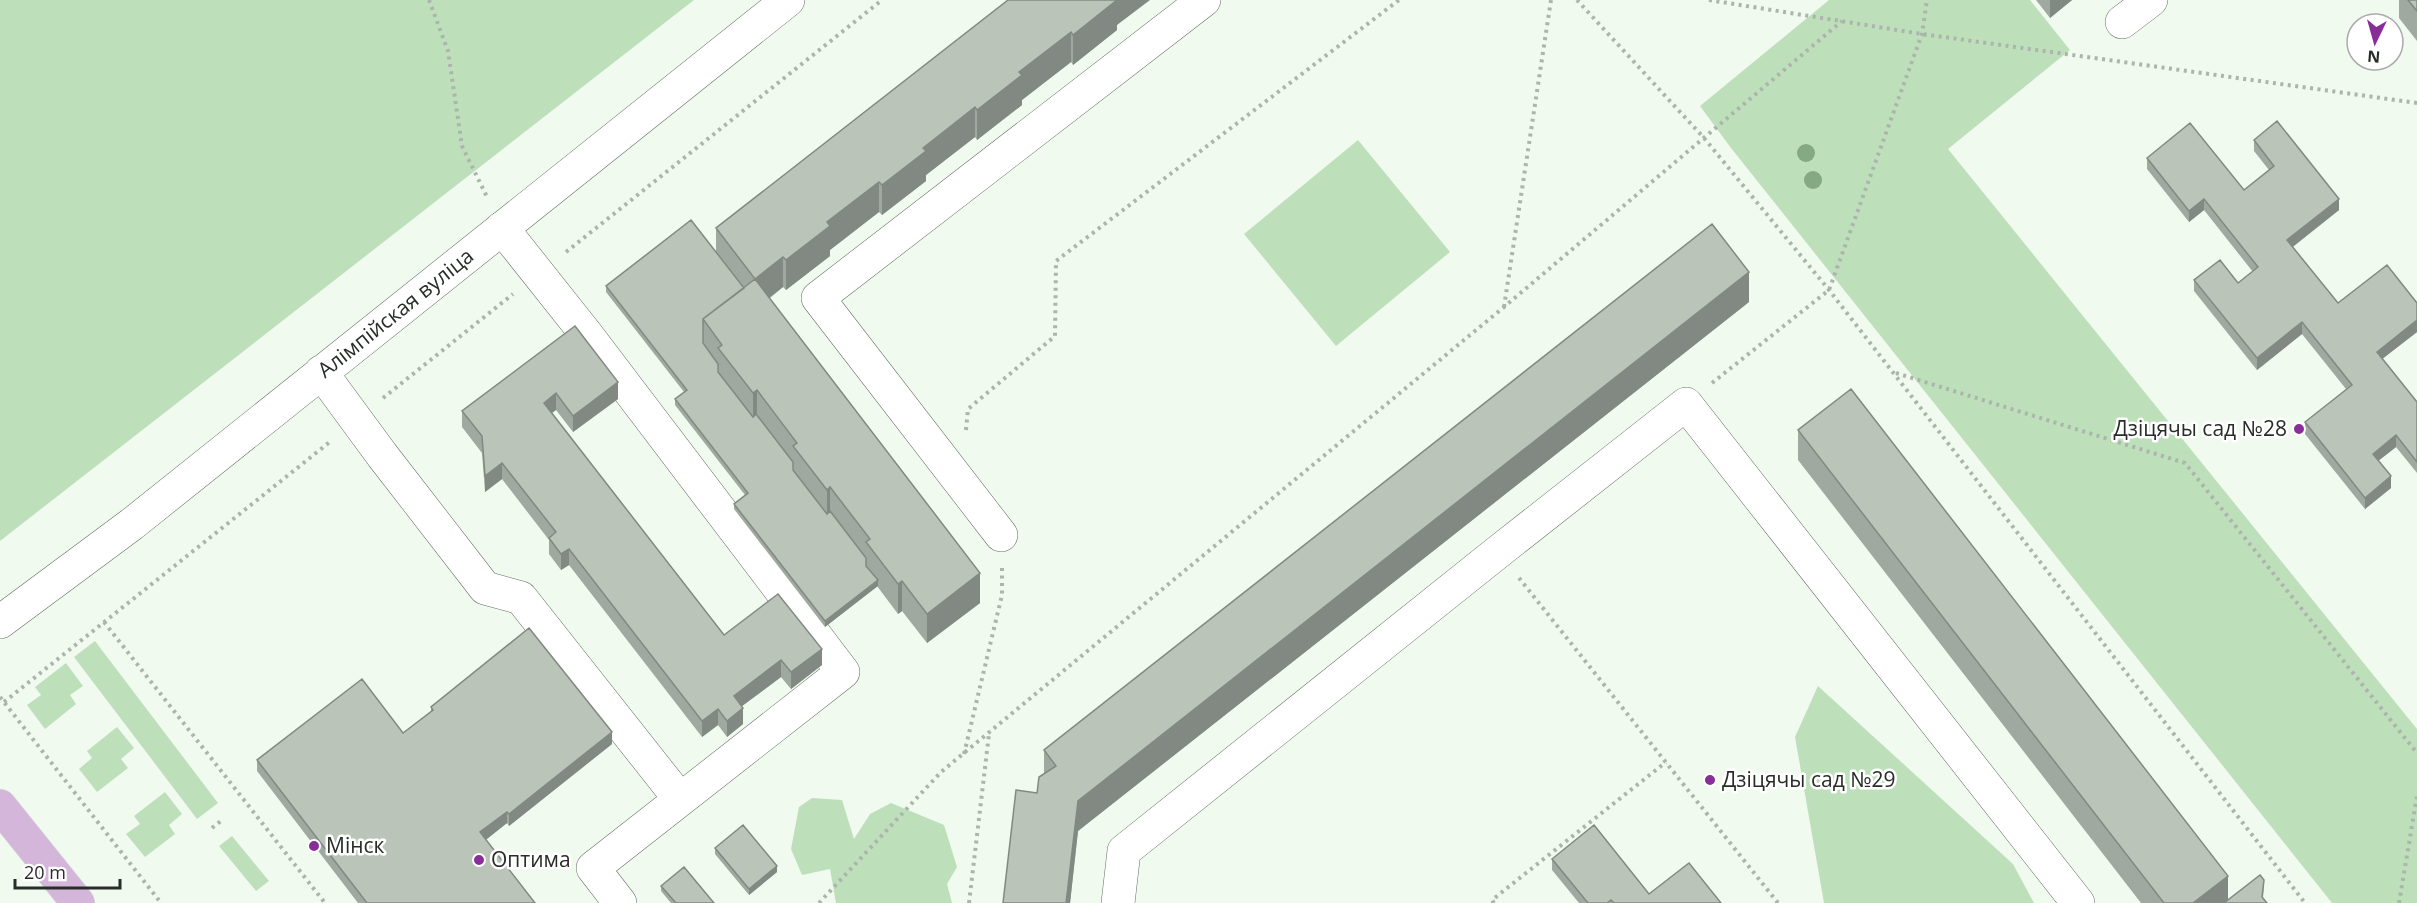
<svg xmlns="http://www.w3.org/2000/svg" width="2417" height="903" font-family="'Open Sans',sans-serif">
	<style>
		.green { fill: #bde0bb }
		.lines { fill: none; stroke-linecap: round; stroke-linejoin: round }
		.minor-casing { stroke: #646d64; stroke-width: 34 }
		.major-casing { stroke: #d8d9d8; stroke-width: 34 }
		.path { stroke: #acb4ac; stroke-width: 4; stroke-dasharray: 3 4.5; stroke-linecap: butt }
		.minor { stroke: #fff; stroke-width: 33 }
		.major { stroke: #d5b6db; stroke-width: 33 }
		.tree { fill: #84a983 }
		.wall { fill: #a0a99f }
		.shaded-wall { fill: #828982 }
		.building { fill: #bac4b9; stroke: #828982; stroke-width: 1.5 }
		.poi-dot { fill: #882e99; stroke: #fff; stroke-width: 2 }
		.labels { text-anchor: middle; stroke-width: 5; stroke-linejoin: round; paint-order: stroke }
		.street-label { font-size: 21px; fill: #292d29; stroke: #fff }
		.poi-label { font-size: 21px; fill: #292d29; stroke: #fff; text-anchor: start }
	</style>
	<rect width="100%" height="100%" fill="#f0faef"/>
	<path class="green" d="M0,0H694L0,541Z
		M1829,0H2030L2070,50L1948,149L2417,729V903H2332L1731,148L1700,106Z
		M1358,140L1450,252L1336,346L1244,234Z
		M95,641L218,803L197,819L74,657Z
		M66,663L83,686L70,695L76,704L45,729L27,705L41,695L35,687Z
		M1818,686L2013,864L2034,903H1824L1795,737Z
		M117,727L134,748L121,759L128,768L97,792L79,769L92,758L87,751Z
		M165,792L182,814L169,825L175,834L145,857L126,834L140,824L134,816Z
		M812,798L842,800L854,839L870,814L891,803L944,825L957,867L947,884L952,903H836L830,869L802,875L791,849L799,807Z
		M232,836L269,881L256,891L219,846Z"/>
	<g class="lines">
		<g class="minor-casing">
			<g id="minor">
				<path d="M2122,22L2151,0"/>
				<path d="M502,228L587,335L843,672L593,868L620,903"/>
				<path d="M321,372L382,455L485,588L521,598L679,798"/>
				<path d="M1001,535L818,298L1204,0"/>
				<path id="s1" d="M0,622L132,524L788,0"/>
				<path d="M1118,903L1124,851L1498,552L1686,404L2078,903"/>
			</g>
		</g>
		<g class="major-casing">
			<path id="major" d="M0,806L78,903"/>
		</g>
		<path class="path" d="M429,0L448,51L462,146L487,197
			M1577,0L1704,138L1829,290L2305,903
			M1709,0L1922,34L2417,103
			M566,252L882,0
			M1504,307L1551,0
			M1896,373L2185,463L2417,753
			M1712,383L1829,290L1922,34L1927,0
			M383,398L513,294
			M966,430L968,409L1055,336L1056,261L1399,0
			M1519,578L1778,903
			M104,622L325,903
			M0,697L161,903
			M4,702L331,441
			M964,754L1002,595V568
			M212,828L222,820
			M819,903L941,772L1504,307L1842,21
			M969,903L989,734
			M1494,903L1492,900L1666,762
			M2399,903L2417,796"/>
		<use href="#minor" class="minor"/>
		<use href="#major" class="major"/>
	</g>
	<g class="tree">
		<circle cx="1806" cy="153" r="9"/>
		<circle cx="1813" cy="180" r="9"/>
	</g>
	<path class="wall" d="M1008,0L1117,25V30L1073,65L1071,62L1022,100V105L977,140L975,137L926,175V181L882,215L879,212L830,250V256L786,290L783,287L770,298L980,603L927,643L902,611L898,614L877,586L825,627L734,509V504L745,495L675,405V399L684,392L606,292V286L716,253V228Z
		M2036,0H2072L2050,18Z
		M2399,0H2417V41L2399,18Z
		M2254,140L2339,210L2293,247L2338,303H2417V332L2382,359L2417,402V473L2396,447L2378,461L2391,488L2365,509L2305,434V422L2346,389L2302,334L2257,370L2194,291V280L2238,283L2253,272L2204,210L2189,222L2147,169V158L2244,190L2269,170L2254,151Z
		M1749,302L1078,831L1070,903H1003L1044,774V750Z
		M618,382V399L573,432L556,410L551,413L724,635L822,665L791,689L781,677L742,706L743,724L727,737L718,725L702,737L569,565L561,570L549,554V540L502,479L485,492L482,453L462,427V411Z
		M1798,430L2228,900L2264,886L2263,898L2267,903H2141L1798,460Z
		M431,707L612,744L509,826L507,823L486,840L535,903H358L257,771V760L403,733L431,712Z
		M715,848L777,872L749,895L715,854Z
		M1552,859L1649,894L1721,903H1579L1552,870Z
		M661,886L714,903H671L661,891Z"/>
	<path class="shaded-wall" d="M1115,0H1150L1117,25V30L1073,65V35Z
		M2050,0H2072L2050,18Z
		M1071,32V62L1022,100V105L977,140V110L1019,72Z
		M975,107V137L926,175V181L882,215V185L923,148Z
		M879,182V212L830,250V256L786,290V260L827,222Z
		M2204,199V210L2189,222V211Z
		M2339,199V210L2287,251V240Z
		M783,257V287L717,338L755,279Z
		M1749,272V302L1078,831L1070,903H1066L1078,801Z
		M2417,320V332L2377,363V352Z
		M2302,322V334L2257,370V358Z
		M618,382V399L573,432V416Z
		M757,390V420L753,423V393Z
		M556,393V410L544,419V403Z
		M2396,435V447L2373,465V454Z
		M502,463V479L485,492V476Z
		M2391,476V488L2365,509V498Z
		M830,487V517L827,520V490Z
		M569,549V565L561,570V554Z
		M980,573V603L927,643V614Z
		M878,580V586L825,627V621Z
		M902,581V611L898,614V584Z
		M822,649V665L791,689V672Z
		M781,660V677L734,712V696Z
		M743,708V724L727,737V721Z
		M718,709V725L702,737V721Z
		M612,732V744L509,826V814Z
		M507,812V823L480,844V832Z
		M777,866V872L749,895V889Z
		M2228,876V903H2193Z"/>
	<path class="building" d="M1008,0H1117L1073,35L1071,32L1019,72L1022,75L977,110L975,107L923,148L926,151L882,185L879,182L827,222L830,226L786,260L783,257L755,279L716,228Z
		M2408,0H2417V11Z
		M2277,121L2339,199L2287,240L2338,303L2387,265L2417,303V320L2377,352L2417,402V462L2396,435L2373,454L2391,476L2365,498L2305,422L2352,385L2302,322L2257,358L2194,280L2220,260L2238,283L2258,267L2204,199L2189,211L2147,158L2190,123L2244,190L2274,166L2254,140Z
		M691,220L744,288L703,319V343L718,364V372L753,417L756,414L793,462V470L827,514L830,511L866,558V566L878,580L825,621L734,504L748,493L675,399L687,390L606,286Z
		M1712,224L1749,272L1078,801L1066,903H1003L1016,790L1037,793L1039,777L1056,766L1044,750Z
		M755,279L980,573L927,614L902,581L898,584L866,542L870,539L830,487L827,490L793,446L797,443L757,390L753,393L718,348L722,345L703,319Z
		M575,326L618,382L573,416L556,393L544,403L724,635L778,594L822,649L791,672L781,660L734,696L743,708L727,721L718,709L702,721L569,549L561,554L549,538L556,532L502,463L485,476L482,436L462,411Z
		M1851,389L2228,876L2193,903H2164L1798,430Z
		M529,628L612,732L509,814L507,812L480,832L535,903H367L257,760L362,679L403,733L433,710L431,707Z
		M743,825L777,866L749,889L715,848Z
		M1594,825L1649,894L1689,863L1721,903H1614L1611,900L1607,903H1588L1552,859Z
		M684,867L714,903H676L661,886Z
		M2260,875L2264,880L2262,897L2267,903H2224Z"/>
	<g class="poi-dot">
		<circle cx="2299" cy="429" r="6"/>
		<circle cx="1710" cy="780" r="6"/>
		<circle cx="314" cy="846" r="6"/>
		<circle cx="479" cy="860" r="6"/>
	</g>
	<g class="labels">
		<g class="street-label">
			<text dy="7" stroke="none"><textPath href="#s1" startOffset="502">Алімпійская вуліца</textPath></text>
		</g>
		<g class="poi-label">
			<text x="2287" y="436" text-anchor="end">Дзіцячы сад №28</text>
			<text x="1722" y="787">Дзіцячы сад №29</text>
			<text x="326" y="853">Мінск</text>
			<text x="491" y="867">Оптима</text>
		</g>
	</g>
	<g transform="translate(2375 42) rotate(185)"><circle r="28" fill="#ffffff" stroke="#a9aba9" stroke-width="1.5"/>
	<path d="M0-4.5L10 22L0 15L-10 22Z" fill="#882e99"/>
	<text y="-9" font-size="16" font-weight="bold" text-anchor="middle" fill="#292d29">N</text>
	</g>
	<path d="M15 879v9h105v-9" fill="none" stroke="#292d29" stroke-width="3"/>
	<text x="24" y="879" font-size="18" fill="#292d29" stroke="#ffffff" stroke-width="4.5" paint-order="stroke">20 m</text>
</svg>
